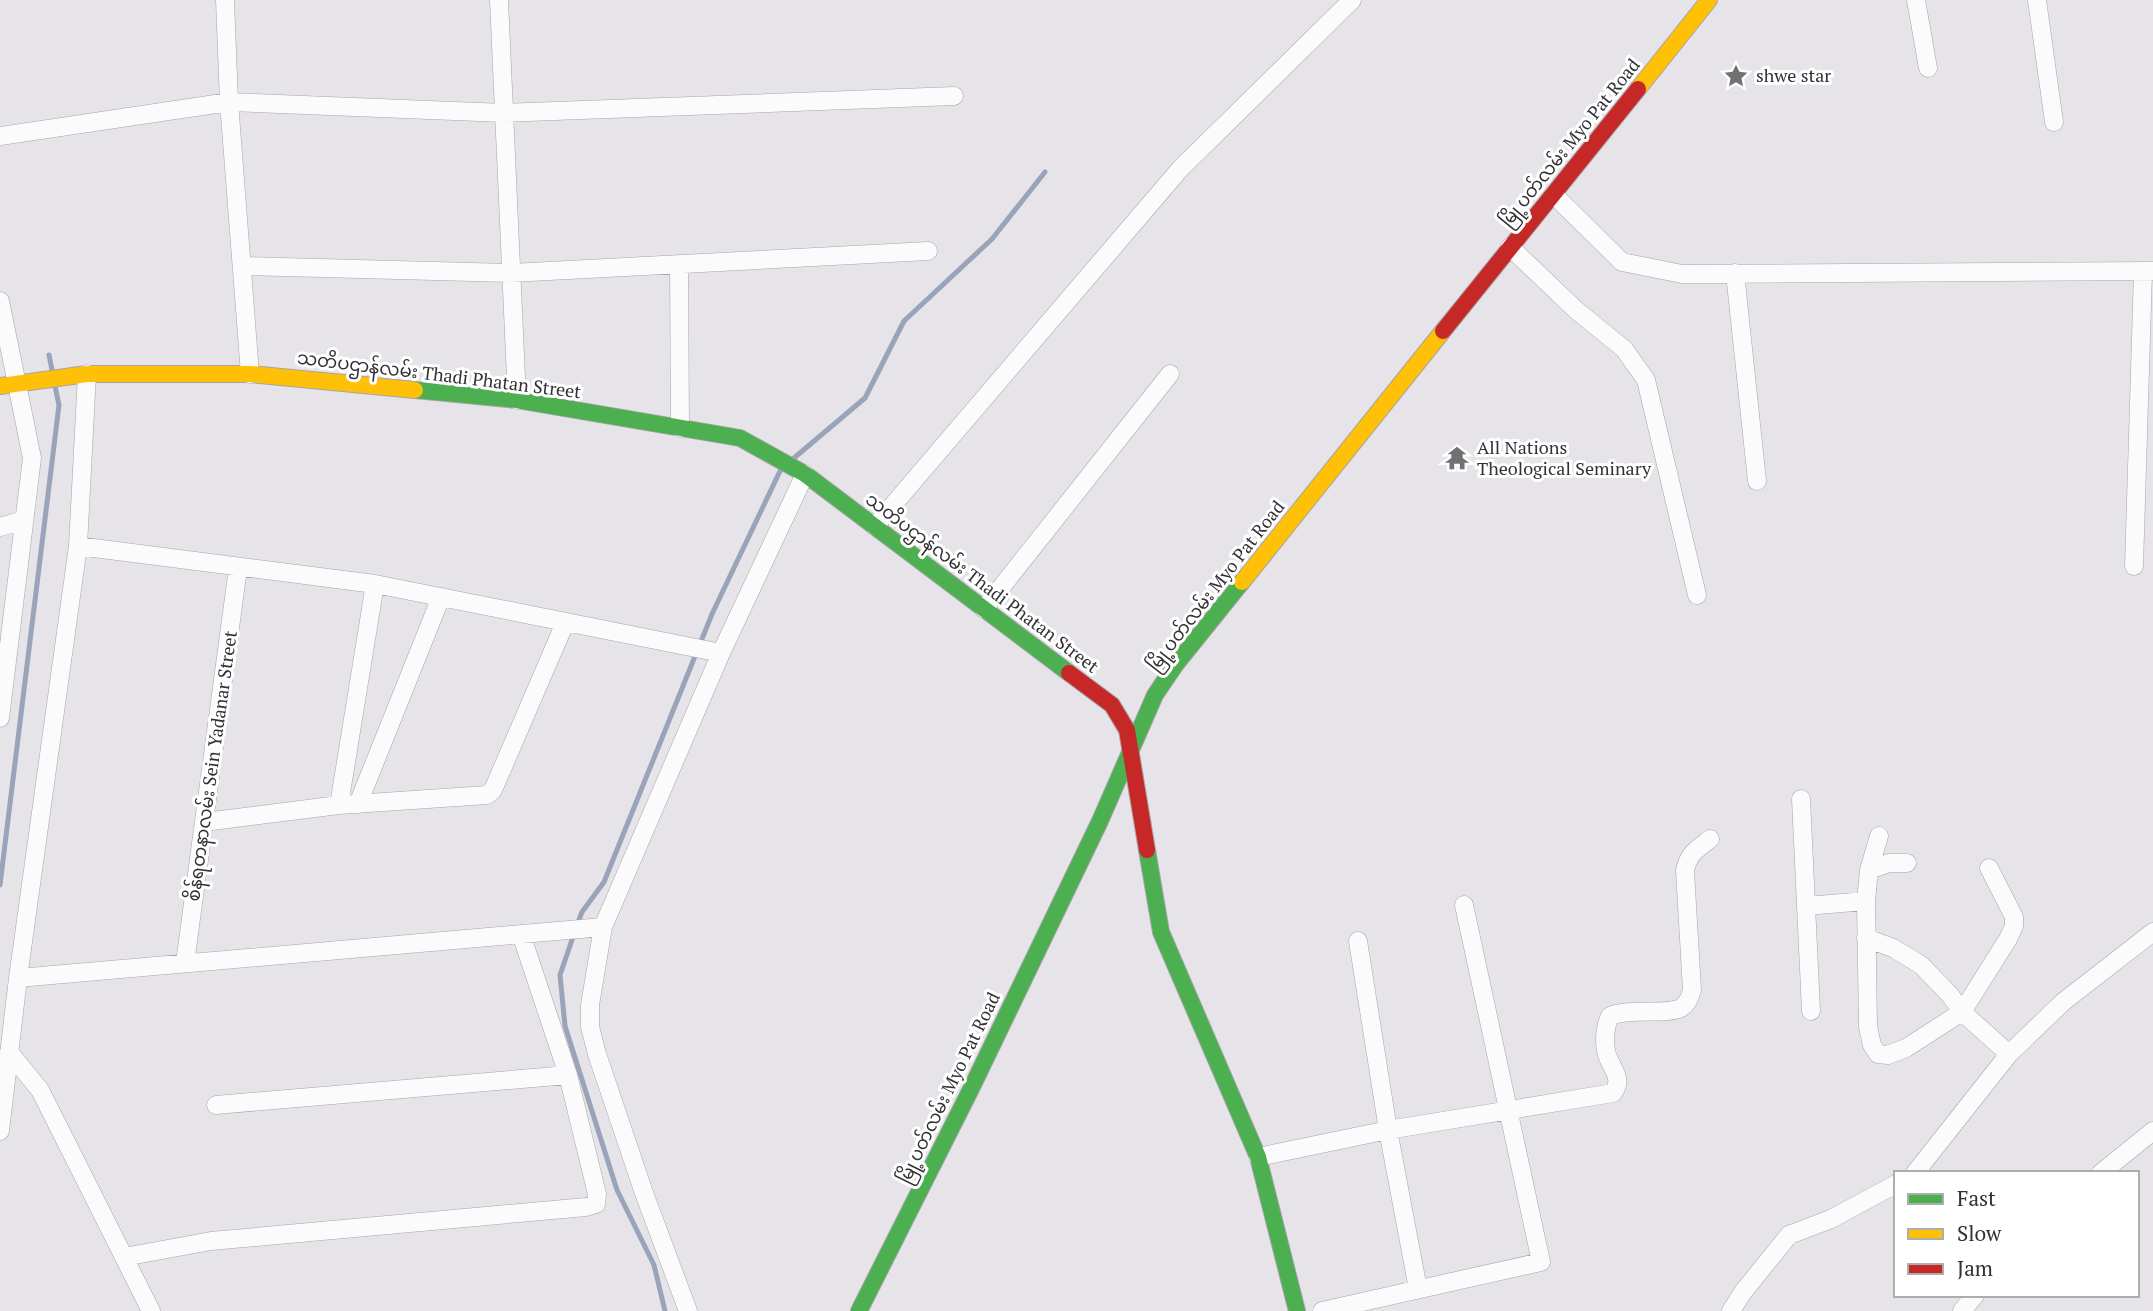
<svg xmlns="http://www.w3.org/2000/svg" width="2153" height="1311" font-family="'PT Serif','Noto Sans Myanmar',serif">
	<style>
		.lines { fill: none; stroke-linecap: round; stroke-linejoin: round }
		.stream { stroke: #9aa4b9; stroke-width: 5 }
		.street-casing { stroke: #a6a4a8; stroke-width: 19 }
		.fast-casing { stroke: #a6a4a8; stroke-width: 18 }
		.slow-casing { stroke: #a6a4a8; stroke-width: 18 }
		.jam-casing { stroke: #a6a4a8; stroke-width: 18 }
		.street { stroke: #fbfbfc; stroke-width: 18 }
		.fast { stroke: #4caf50; stroke-width: 16 }
		.slow { stroke: #ffc107; stroke-width: 16 }
		.jam { stroke: #c62828; stroke-width: 16 }
		.labels { text-anchor: middle; stroke-width: 6; stroke-linejoin: round; paint-order: stroke }
		.poi-label { font-size: 18px; fill: #323133; stroke: #fff; text-anchor: start }
		.street-label { font-size: 18px; fill: #323133; stroke: #fff }
	</style>
	<rect width="100%" height="100%" fill="#e6e4e9"/>
	<g class="lines">
		<path class="stream" d="M49,355L52,370
			M794,458L865,398L904,321L992,239L1045,172
			M0,885L59,405L55,386
			M577,925L582,912L604,882L712,614L781,469
			M574,934L560,975L565,1026L617,1190L654,1265L665,1311"/>
		<g class="street-casing">
			<path id="street" d="M225,0L229,102L250,374
				M499,0L517,400
				M1916,0L1928,68
				M2037,0L2054,122
				M0,136L229,102L504,113L954,96
				M1554,195L1622,262L1682,274L2153,271
				M1510,247L1576,310L1624,349L1646,380L1697,595
				M679,264L680,428
				M242,266L511,273L928,251
				M1735,273L1757,481
				M0,301L32,458L0,718
				M875,526L1180,169L1352,0
				M0,527L24,520
				M78,546L375,584L721,653
				M2134,566L2143,272
				M984,609L1170,374
				M1801,799L1811,1011
				M358,804L441,597
				M339,805L375,584
				M204,822L339,805L487,795L493,790L565,623
				M1879,836L1869,870L1866,901L1868,1027L1872,1045L1878,1054L1888,1055L1906,1048L1962,1012L2008,939L2014,926V917L1989,868
				M1869,870L1889,863H1907
				M1806,906L1866,901
				M1866,938L1893,948L1921,965L1950,995L1962,1012L2009,1054
				M1358,941L1388,1130L1418,1289
				M185,963L238,568
				M18,978L603,927
				M9,1052L40,1090L151,1311
				M216,1105L568,1075
				M0,1131L18,978L78,546L87,374
				M1258,1157L1388,1130L1613,1093C1625,1077 1609,1067 1606,1051C1604,1039 1605,1027 1610,1016C1630,1008 1667,1015 1681,1008C1688,1003 1690,997 1692,990L1685,871C1688,854 1697,849 1710,839
				M1915,1173L2009,1054L2063,1002L2153,932
				M2101,1173L2153,1131
				M124,1257L211,1241L586,1207L596,1204L597,1194L568,1075L521,934
				M688,1311L644,1193L597,1054L590,1027V1005L603,927L721,653L805,474
				M1322,1311L1541,1262L1464,905
				M1731,1311L1743,1292L1789,1235L1831,1219L1896,1184
				M1962,1311L1975,1295"/>
		</g>
		<g class="fast-casing">
			<path id="fast" d="M415,390L517,400L740,438L805,474L1069,673
				M1147,850L1161,932L1258,1157L1297,1311
				M859,1311L971,1089L1100,821L1155,695L1176,664L1242,582"/>
		</g>
		<g class="slow-casing">
			<path id="slow" d="M1638,89L1709,0
				M0,386L87,374H250L415,390
				M1242,582L1443,331"/>
		</g>
		<g class="jam-casing">
			<path id="jam" d="M1443,331L1638,89
				M1069,673L1112,705L1127,730L1147,850"/>
		</g>
		<use href="#street" class="street"/>
		<use href="#fast" class="fast"/>
		<use href="#slow" class="slow"/>
		<use href="#jam" class="jam"/>
	</g>
	<defs>
		<g id="sight-bare" transform="scale(1.89)"><path d="M0-6L1.8-2.2L6-1.7L2.9 1.2L3.7 5.4L0 3.3L-3.7 5.4L-2.9 1.2L-6-1.7L-1.8-2.2Z" fill="#717073" stroke="#fff" stroke-width="2.5" paint-order="stroke"/></g>
		<g id="temple-bare" transform="scale(1.89)"><path d="M0-6L5-2H3V0L6.5 2.5H4V6H1.5V3h-3V6H-4V2.5H-6.5L-3 0V-2H-5Z" fill="#717073" stroke="#fff" stroke-width="2.5" paint-order="stroke"/></g>
	</defs>
	<g fill-rule="evenodd">
		<use href="#sight-bare" x="1736" y="76"/>
		<use href="#temple-bare" x="1457" y="458"/>
	</g>
	<g class="labels">
		<g class="poi-label">
			<text x="1756" y="82">shwe star</text>
			<text x="1477" y="454">All Nations<tspan x="1477" dy="21">Theological Seminary</tspan></text>
		</g>
		<g class="street-label">
			<text transform="translate(1570 143) rotate(-51)" y="6">မြို့ပတ်လမ်း Myo Pat Road</text>
			<text transform="translate(439 375) rotate(7)" y="6">သတိပဌာန်လမ်း Thadi Phatan Street</text>
			<text transform="translate(982 583) rotate(37)" y="6">သတိပဌာန်လမ်း Thadi Phatan Street</text>
			<text transform="translate(1216 586) rotate(-52)" y="6">မြို့ပတ်လမ်း Myo Pat Road</text>
			<text transform="translate(212 766) rotate(-82)" y="6">စိန်ရတနာလမ်း Sein Yadanar Street</text>
			<text transform="translate(949 1088) rotate(-64)" y="6">မြို့ပတ်လမ်း Myo Pat Road</text>
		</g>
	</g>
	<rect x="1894" y="1171" width="245" height="126" fill="#ffffff" stroke="#adadad" stroke-width="2"/>
	<rect x="1908" y="1194" width="35" height="10" fill="#4caf50" stroke="#adadad" stroke-width="2"/>
	<text x="1957" y="1206" font-size="21" fill="#323133">Fast</text>
	<rect x="1908" y="1229" width="35" height="10" fill="#ffc107" stroke="#adadad" stroke-width="2"/>
	<text x="1957" y="1241" font-size="21" fill="#323133">Slow</text>
	<rect x="1908" y="1264" width="35" height="10" fill="#c62828" stroke="#adadad" stroke-width="2"/>
	<text x="1957" y="1276" font-size="21" fill="#323133">Jam</text>
</svg>
